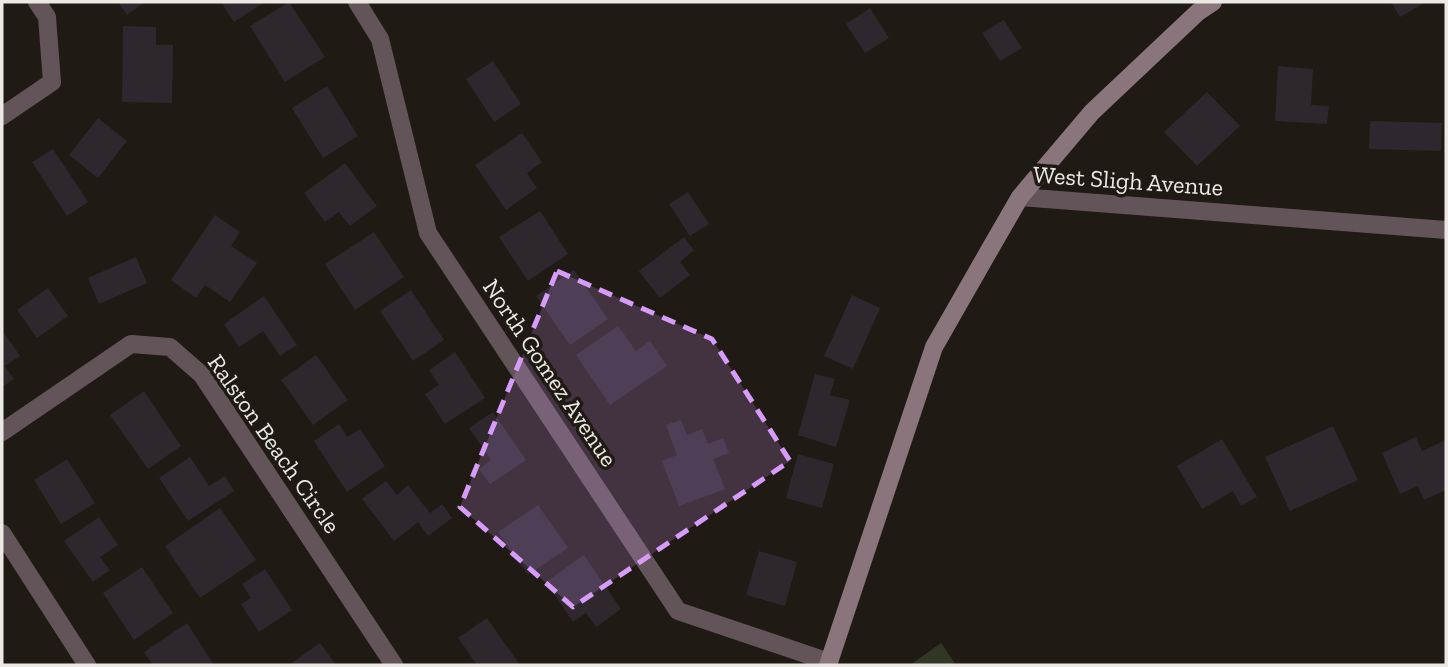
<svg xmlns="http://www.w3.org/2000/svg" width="1448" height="667" font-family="'Zilla Slab',serif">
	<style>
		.grass { fill: #323624 }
		.building { fill: #2e282e }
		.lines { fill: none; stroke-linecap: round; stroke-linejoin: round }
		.minor { stroke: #625458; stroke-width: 18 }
		.secondary { stroke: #8b757c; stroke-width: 18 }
		.marked { fill: #d79bf9; fill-opacity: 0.2; stroke: #d79bf9; stroke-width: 5; stroke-dasharray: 14 9; stroke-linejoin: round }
		.labels { text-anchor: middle; stroke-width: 7; stroke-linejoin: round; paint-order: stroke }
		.street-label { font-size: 24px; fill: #ece9e4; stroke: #1f1a13 }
	</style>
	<rect width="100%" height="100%" fill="#1f1a13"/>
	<path class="grass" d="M941,643L956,665H910Z"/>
	<path class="building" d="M118,2H145L127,15Z
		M221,2H265L234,22Z
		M289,2L325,57L285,82L250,26Z
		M1391,2H1426L1400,17Z
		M870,8L889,38L865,53L846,24Z
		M1004,20L1022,48L1000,61L982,33Z
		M123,26L156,27V45H173L172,103L122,102Z
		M493,61L521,104L494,122L466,79Z
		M1278,66L1313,69L1311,105L1329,106L1327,124L1275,121Z
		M327,86L358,136L323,158L292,108Z
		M1207,92L1240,126L1197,166L1164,132Z
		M98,118L127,141L98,178L69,155Z
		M1370,121L1442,123L1441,151L1369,149Z
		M522,133L542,162L527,173L537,188L506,210L475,165Z
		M53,149L88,202L67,216L32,162Z
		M345,163L377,206L350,226L339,212L325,222L304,193Z
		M688,192L709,224L690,236L669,204Z
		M540,211L568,254L528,281L499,237Z
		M215,215L240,232L231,246L257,263L230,302L205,285L196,298L171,280Z
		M374,232L404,277L355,310L325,264Z
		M684,237L694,250L680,262L690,275L660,298L639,271Z
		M136,257L147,283L99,304L88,278Z
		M574,270L608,319L570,345L536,296Z
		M48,288L68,316L37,338L17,310Z
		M411,290L444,340L413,361L380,311Z
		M852,295L880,308L853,369L824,356Z
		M264,296L297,345L280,356L263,331L239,347L224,324Z
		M618,326L636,351L650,341L667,366L610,405L576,355Z
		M2,330L20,356L5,366L14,379L2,387Z
		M455,352L485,398L445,424L425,394L439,385L429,370Z
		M316,355L348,400L313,425L281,380Z
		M815,374L835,379L830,395L850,400L836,447L798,435Z
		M144,391L181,446L148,469L110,415Z
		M493,412L526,460L490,484L479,469L491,460L469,428Z
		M681,420L687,435L702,429L708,444L723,438L729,453L713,459L725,489L679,506L662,461L677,455L666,425Z
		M339,424L347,437L360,429L385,466L347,492L314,441Z
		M1333,426L1358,480L1290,511L1265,457Z
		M1416,437L1422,451L1446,440V490L1424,500L1418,486L1400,494L1382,453Z
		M1222,439L1257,497L1241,506L1233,491L1202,509L1177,466Z
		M798,454L834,464L822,508L786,498Z
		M190,457L209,486L225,476L234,491L188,521L159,478Z
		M67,459L95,503L61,524L34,480Z
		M386,481L397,495L408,485L430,513L442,504L452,518L428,536L418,522L394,541L362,499Z
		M538,505L568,548L528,575L498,532Z
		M220,508L256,560L200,598L165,546Z
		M99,517L118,545L100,557L110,570L93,582L64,541Z
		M759,551L797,562L785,606L746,595Z
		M584,555L621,609L596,627L586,613L573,622L546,582Z
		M142,567L173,613L134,640L103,593Z
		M265,569L292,610L259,632L241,604L251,598L242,584Z
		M487,618L520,665H477L458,638Z
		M187,623L214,665H153L144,652Z
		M320,643L336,665H289Z"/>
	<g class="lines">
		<path class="minor" d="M357,2L380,39L428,233L678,611L829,662
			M2,116L52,82L47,17L37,2
			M1020,197L1446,230
			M2,432L131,344L170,347L202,375L394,665
			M2,533L87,665"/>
		<path class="secondary" d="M828,665L934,347L990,249L1020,197L1092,112L1198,12L1213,2"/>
	</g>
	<path class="marked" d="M557,271L712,339L790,461L573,607L460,507Z"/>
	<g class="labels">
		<g class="street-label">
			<text transform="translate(1128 181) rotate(4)" y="8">West Sligh Avenue</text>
			<text transform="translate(550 373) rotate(56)" y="8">North Gomez Avenue</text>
			<text transform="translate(274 444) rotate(55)" y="8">Ralston Beach Circle</text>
		</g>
	</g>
	<rect width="1448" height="667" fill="none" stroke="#ece9e4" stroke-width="7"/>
</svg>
